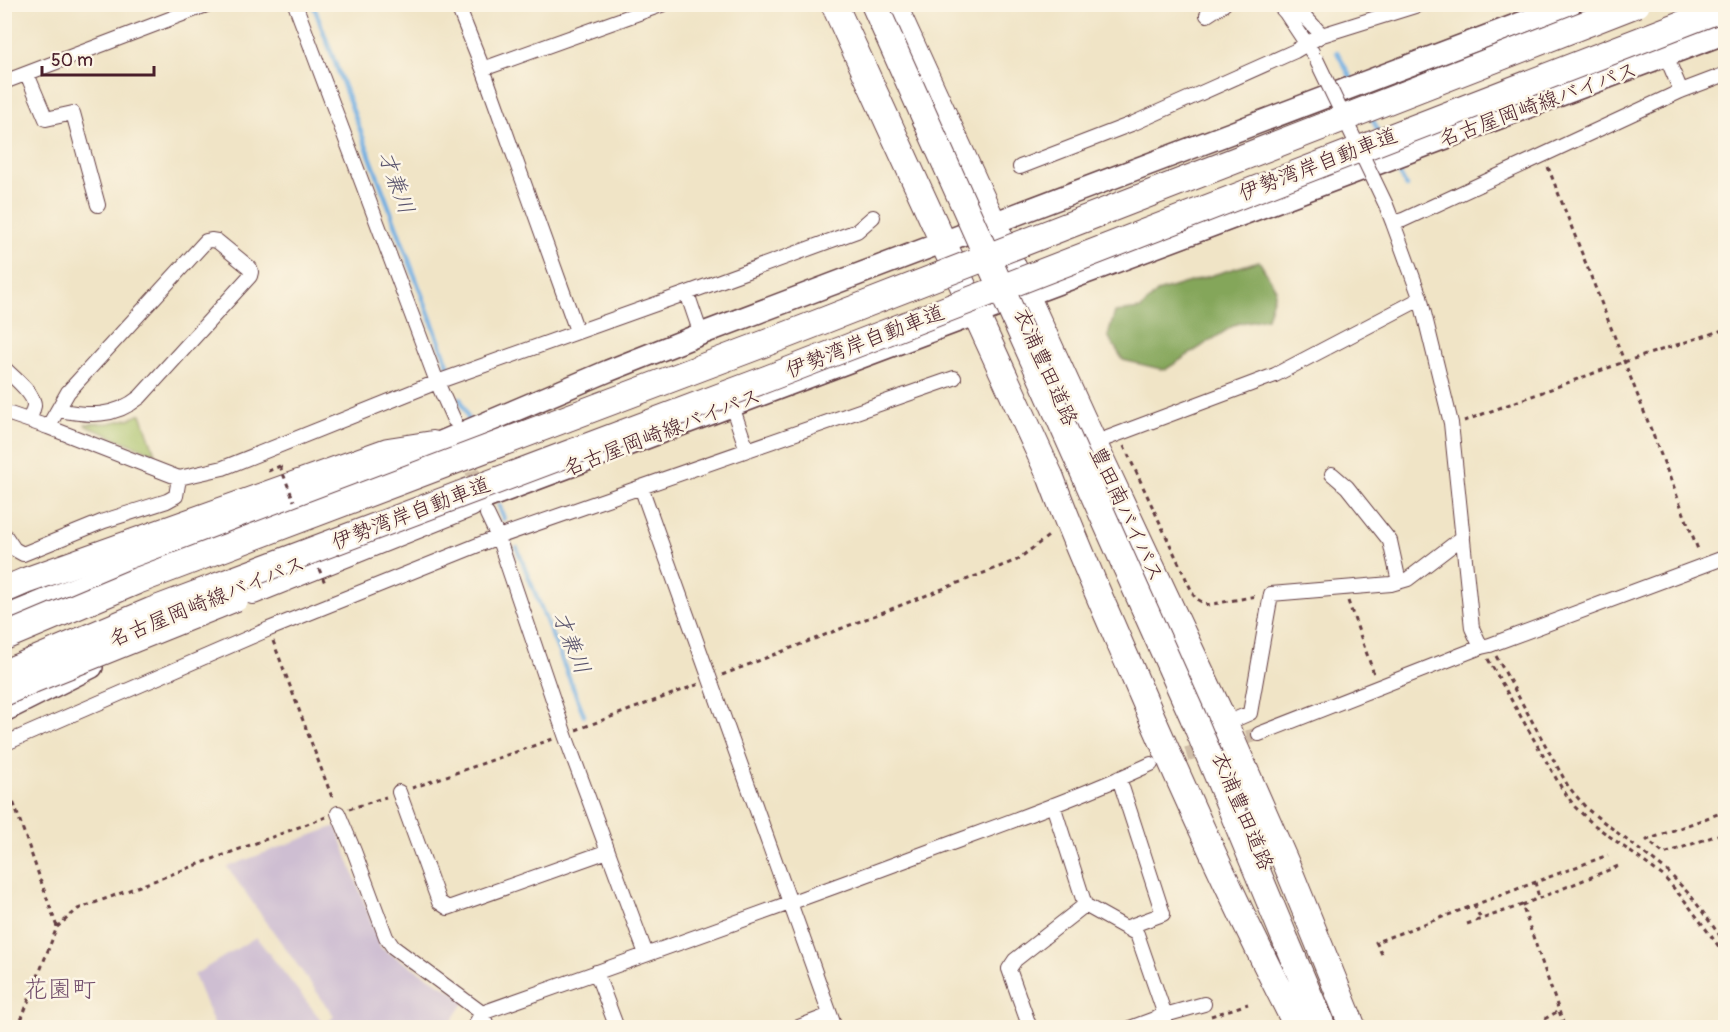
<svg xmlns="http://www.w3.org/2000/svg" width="1730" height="1032" font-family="Pangolin,'Klee One',sans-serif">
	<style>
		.industrial { fill: #cebed2 }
		.green { fill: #a6bf65; stroke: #786f48; stroke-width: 1.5 }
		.forest { fill: #84a65a; stroke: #676242; stroke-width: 1.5 }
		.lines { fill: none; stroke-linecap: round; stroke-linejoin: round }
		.stream { stroke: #6faee2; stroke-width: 4.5 }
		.street-tunnel { stroke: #cfbda7; stroke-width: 14; stroke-dasharray: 14 7; stroke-linecap: butt }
		.street-casing { stroke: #633d42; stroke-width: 16 }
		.primary-casing { stroke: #633d42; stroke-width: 24 }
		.highway-casing { stroke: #633d42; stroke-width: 28 }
		.path { stroke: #633d42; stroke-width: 3; stroke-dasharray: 4.5 4.5; stroke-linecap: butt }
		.street { stroke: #fff; stroke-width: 14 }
		.primary { stroke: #fff; stroke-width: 21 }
		.highway { stroke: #fff; stroke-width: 26 }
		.street-bridge-casing { stroke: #633d42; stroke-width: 16; stroke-linecap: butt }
		.highway-bridge-casing { stroke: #633d42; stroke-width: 28; stroke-linecap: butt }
		.path-bridge { stroke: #633d42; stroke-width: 3; stroke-dasharray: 4.5 4.5; stroke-linecap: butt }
		.street-bridge { stroke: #fff; stroke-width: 14 }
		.highway-bridge { stroke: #fff; stroke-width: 26 }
		.labels { text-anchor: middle; stroke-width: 5; stroke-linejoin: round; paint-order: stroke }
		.street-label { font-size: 21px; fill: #4a1f2b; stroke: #fcf5e5 }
		.water-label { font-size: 22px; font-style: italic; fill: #57516b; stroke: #fcf5e5 }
		.quarter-label { font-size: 24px; fill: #724e6c; stroke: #fcf5e5 }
	</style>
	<rect width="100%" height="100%" fill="#fcf5e5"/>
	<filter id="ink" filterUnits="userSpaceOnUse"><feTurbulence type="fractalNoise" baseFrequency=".0167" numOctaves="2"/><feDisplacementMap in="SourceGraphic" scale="12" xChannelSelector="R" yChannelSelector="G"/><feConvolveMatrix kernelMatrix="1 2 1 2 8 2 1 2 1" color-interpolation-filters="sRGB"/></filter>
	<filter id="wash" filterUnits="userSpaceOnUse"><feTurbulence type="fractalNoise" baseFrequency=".008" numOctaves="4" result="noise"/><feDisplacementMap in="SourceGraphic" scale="24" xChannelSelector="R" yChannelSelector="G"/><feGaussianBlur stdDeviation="1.35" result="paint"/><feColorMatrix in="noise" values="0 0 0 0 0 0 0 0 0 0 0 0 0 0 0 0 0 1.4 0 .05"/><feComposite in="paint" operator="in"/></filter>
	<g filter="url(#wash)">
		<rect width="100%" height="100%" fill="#f0e4c6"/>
		<path class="industrial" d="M336,826L381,948L466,1000L448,1027H215L194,975L256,937L325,1025L334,1016L227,867Z"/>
		<path class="green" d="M141,414L155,454L86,426L85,424L109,423L132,418Z"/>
		<path class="forest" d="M1259,261L1276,289L1267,318L1236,324L1165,370L1123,360L1108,336L1115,312L1141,309L1157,292Z"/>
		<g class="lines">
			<path class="stream" d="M313,4L450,370
				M1337,52L1352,80
				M1371,116L1379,133
				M1395,165L1406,186
				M460,398L469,421
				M499,505L504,519
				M517,548L584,715"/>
		</g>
	</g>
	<g filter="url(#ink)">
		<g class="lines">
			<path class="street-tunnel" d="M465,451L480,492
				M1166,760L1259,734"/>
			<g class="street-casing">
				<path id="street" d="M295,4L437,382L454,420
					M457,4L483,69L577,331
					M1278,4L1286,13L1312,52
					M1293,4L1322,35
					M1207,15L1224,4
					M1666,56L1681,91
					M483,69L664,4
					M27,74L46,119L73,113L98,205
					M4,82L209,4
					M1020,167L1134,123L1295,51L1322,35L1421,4
					M1386,205L1393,223L1403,220L1681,91L1726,74
					M1393,223L1420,297L1451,423L1472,628L1481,647
					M687,293L701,334
					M4,368C13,377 35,394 34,406C33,411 31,416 29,420
					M732,406L747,450
					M4,412L48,427L179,478L223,468L437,382L687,293L857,231L873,217
					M48,427L68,392L206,241L211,240L217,241L250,268L251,272L250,276L140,397C114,418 89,416 58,410
					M1094,443L1275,375L1420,299
					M1332,474L1347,487L1390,541L1399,582
					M641,487L835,1028
					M487,514L498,537L565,735L646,954
					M4,534L14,549L23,554L104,521L167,501L176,496L179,478
					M1225,724L1250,713L1271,594L1391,584L1408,579L1463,537
					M1259,734L1481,647L1490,645L1726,557
					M4,744L269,629L498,537L954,378
					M1119,778L1163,914L1125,928
					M399,792L439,902L448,908L608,851
					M1053,805L1085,905L1137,934L1165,1015
					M338,813L354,851L386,937L393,947L482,1013L488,1028
					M596,972L617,1028
					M473,1028L482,1013C626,962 771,911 914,857C994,827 1074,800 1151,764
					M796,1028L830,1015
					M1030,1028L1009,969L1015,960L1085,905
					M1130,1028L1165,1015L1204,1004"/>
			</g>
			<g class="primary-casing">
				<path id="primary" d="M456,507L470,504L1726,33
					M4,617L241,520L375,470L608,371L701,334L1571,4
					M4,711L92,667"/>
			</g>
			<g class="highway-casing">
				<path id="highway" d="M834,4L1051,478C1076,545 1105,610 1134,676C1185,795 1239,913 1298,1028
					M893,4L1100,457L1220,713L1288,868L1353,1028
					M4,590L25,581L388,451L433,444
					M253,591L470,504
					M1286,941L1323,1028"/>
			</g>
			<path class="path" d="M1548,167L1699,552
				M1464,421L1624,362L1726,329
				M1124,446L1195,598L1207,605L1257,596
				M268,471L280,466
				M1348,601L1374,674
				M273,641L333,800
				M1496,656L1568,786L1587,809L1668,872L1691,896L1726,944
				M1488,659L1561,787L1575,807L1593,824L1663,876L1685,901L1726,956
				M722,675L1017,560L1051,534
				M576,730L699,684
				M412,788L553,739
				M4,805L14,804L57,927
				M349,809L386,797
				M1726,811L1647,840L1664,854L1726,832
				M1535,882L1539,898
				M1474,905L1481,919
				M1522,905L1621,865
				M1467,924L1522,905L1565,1028
				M1382,954L1376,942L1608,855
				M1211,1016L1248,1004
				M18,1028L57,927L78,909L326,817
				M1529,1028L1560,1010"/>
			<use href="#street" class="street"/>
			<use href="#primary" class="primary"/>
			<use href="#highway" class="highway"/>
			<g class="street-bridge-casing">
				<path id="street-bridge" d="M1316,59L1386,205"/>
			</g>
			<g class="highway-bridge-casing">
				<path id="highway-bridge" d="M874,4L1193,717L1286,941
					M4,637L137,581L766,343L1637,4
					M4,673L151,611L769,378L1726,7
					M4,693L35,679L236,598"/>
			</g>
			<path class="path-bridge" d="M280,466L294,501
				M319,569L325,583"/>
			<use href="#street-bridge" class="street-bridge"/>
			<use href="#highway-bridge" class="highway-bridge"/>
		</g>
	</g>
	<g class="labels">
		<g class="street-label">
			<text transform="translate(1538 104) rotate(-20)" y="7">名古屋岡崎線バイパス</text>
			<text transform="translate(1318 164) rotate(-21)" y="7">伊勢湾岸自動車道</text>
			<text transform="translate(865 341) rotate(-21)" y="7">伊勢湾岸自動車道</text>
			<text transform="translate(1046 367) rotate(66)" y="7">衣浦豊田道路</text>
			<text transform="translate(662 432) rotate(-21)" y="7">名古屋岡崎線バイパス</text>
			<text transform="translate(411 513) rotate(-21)" y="7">伊勢湾岸自動車道</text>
			<text transform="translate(1127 514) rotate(65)" y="7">豊田南バイパス</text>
			<text transform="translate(207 601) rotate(-22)" y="7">名古屋岡崎線バイパス</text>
			<text transform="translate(1243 811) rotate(67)" y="7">衣浦豊田道路</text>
		</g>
		<g class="water-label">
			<text transform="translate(397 182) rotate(70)" y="8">才兼川</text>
			<text transform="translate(572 642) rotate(68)" y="8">才兼川</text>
		</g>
		<g class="quarter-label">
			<text x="60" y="997">花園町</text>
		</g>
	</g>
	<rect width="1730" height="1032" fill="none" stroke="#fcf5e5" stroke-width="24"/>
	<path d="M42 66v9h112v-9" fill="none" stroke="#4a1f2b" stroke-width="3"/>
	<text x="51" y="66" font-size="18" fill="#4a1f2b" stroke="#fcf5e5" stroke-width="4.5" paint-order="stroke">50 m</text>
</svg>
